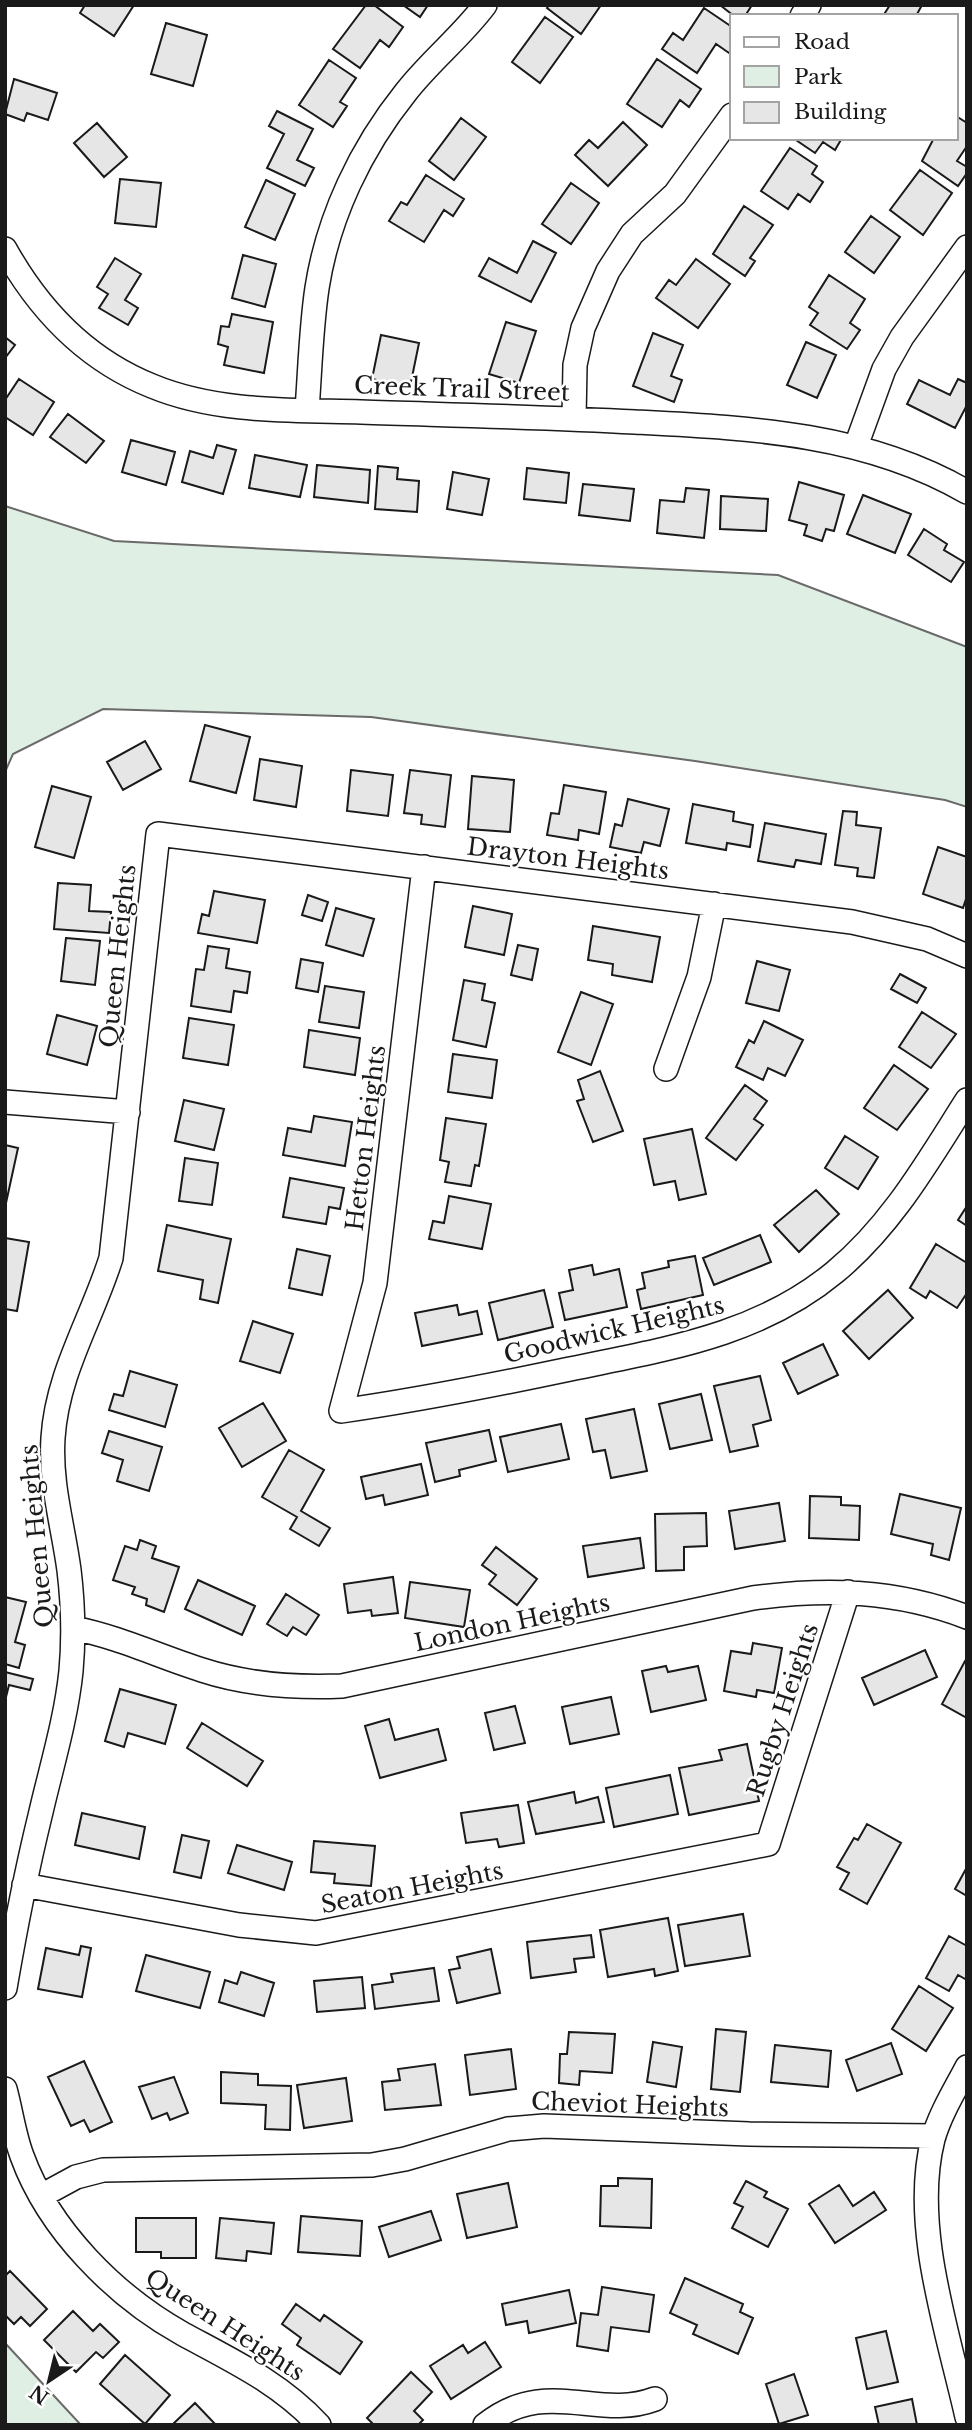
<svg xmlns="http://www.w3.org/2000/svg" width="972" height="2430" font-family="'Libre Baskerville',serif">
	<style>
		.green { fill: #e0efe3; stroke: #6a6a6a; stroke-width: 2 }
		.building { fill: #e6e6e6; stroke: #1a1a1a; stroke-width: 2 }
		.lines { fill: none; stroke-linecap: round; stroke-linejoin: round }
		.minor-casing { stroke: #1a1a1a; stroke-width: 26 }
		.minor { stroke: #fff; stroke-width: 23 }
		.labels { text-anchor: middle; stroke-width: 5; stroke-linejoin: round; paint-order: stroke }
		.street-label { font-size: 24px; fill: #1a1a1a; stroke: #fff }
	</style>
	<rect width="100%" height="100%" fill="#fff"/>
	<path class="green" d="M5,506L114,541L778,575L967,647V807L945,800L695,761L371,717L103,709L13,754L5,772Z
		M5,2343L81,2425H5Z"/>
	<path class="building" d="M85,5H134L114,36L80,13Z
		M366,5H374L403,27L389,47L380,40L360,68L333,49Z
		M403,5H428L420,17Z
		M549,5H601L581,34L547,8Z
		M720,5H752L745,16H734Z
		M890,5H922L916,16H883Z
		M704,8L732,27V49L729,53L716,44L697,73L662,49L673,33L683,40Z
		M545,17L573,37L540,83L512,62Z
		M166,23L207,35L193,86L151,74Z
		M657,59L701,89L689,107L680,100L662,127L627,104Z
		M329,60L356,78L340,102L347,106L333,127L299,105Z
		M14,79L57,93L48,120L27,113L24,121L5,114Z
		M277,111L313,129L297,160L314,168L305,186L267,168L284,134L269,126Z
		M956,116L967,123V146L957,161L967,167V173L958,186L922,161L934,138H956Z
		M461,118L486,137L454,180L429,161Z
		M623,122L647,145L608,186L575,155L589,140L598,148Z
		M97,123L127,157L104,177L74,143Z
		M793,138H842L835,150L823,142L815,153Z
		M790,148L817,166L812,174L823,182L810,202L798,194L788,209L761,191Z
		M920,170L952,193L923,235L890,210Z
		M426,175L464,199L453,216L444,210L424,242L389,221L401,202L407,205Z
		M120,179L161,183L156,227L115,223Z
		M266,180L295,194L275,240L245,227Z
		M571,183L599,203L571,244L542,224Z
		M744,206L773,225L750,258L755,261L745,276L713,254Z
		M871,216L900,237L874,273L845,252Z
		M533,241L556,253L531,302L479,276L489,258L517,273Z
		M243,255L276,264L265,307L232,298Z
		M115,258L141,274L125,300L138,308L128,325L99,308L108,294L97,287Z
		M696,259L730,284L698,328L656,298L669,280L676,285Z
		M829,275L865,299L850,323L860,330L847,349L810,325L818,313L809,307Z
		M232,314L273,322L264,373L224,365L228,347L218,344L221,326L229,327Z
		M506,322L536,331L519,383L489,374Z
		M653,333L683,345L671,376L682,380L674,402L633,386Z
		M381,335L419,343L410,387L372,379Z
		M5,337L15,345L5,358Z
		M806,342L836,355L817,398L787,385Z
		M19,379L54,402L33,435L5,417V400Z
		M958,379L967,383V405L955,428L907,404L919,380L950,395Z
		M68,414L104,441L86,463L50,437Z
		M131,440L175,452L166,485L122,472Z
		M217,445L236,450L223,494L182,482L190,451L213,458Z
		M255,455L307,465L300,497L249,488Z
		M317,465L370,470L368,503L314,497Z
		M378,466L398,468L397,479L419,481L417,512L375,509Z
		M527,468L569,473L566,503L524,499Z
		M453,472L489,479L482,515L447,509Z
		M799,482L844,495L834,531L826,529L822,541L804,535L807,525L789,520Z
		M583,484L634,489L630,521L579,515Z
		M686,488L709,490L704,538L657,533L660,500L684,502Z
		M863,495L911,514L895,553L847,534Z
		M721,496L768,499L766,531L720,529Z
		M924,529L947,544L944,550L964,562L951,582L908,555Z
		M205,725L250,737L236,793L190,781Z
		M145,741L161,769L123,790L107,762Z
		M260,759L302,766L296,807L254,800Z
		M351,770L393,775L388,816L347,811Z
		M410,770L451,775L445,827L421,824L422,815L404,813Z
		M472,776L514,780L510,832L468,829Z
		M564,785L606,792L599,834L579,830L578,840L547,835L551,813L559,814Z
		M52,786L91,797L74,858L35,847Z
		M628,799L669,809L660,846L644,842L641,853L610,847L615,824L622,826Z
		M693,804L734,812L733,821L753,825L750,847L727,843L726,850L686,843Z
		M843,811L857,812L856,825L881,828L874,878L857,876L858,868L835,865Z
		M765,823L826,834L821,864L796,860L794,867L758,861Z
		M938,847L967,857V896L963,908L923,894Z
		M58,883L91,885L89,911L111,912L109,933L54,929Z
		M214,891L265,900L257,943L198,933L202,914L209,916Z
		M308,895L328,902L322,921L302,915Z
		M473,906L512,914L504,955L465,947Z
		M336,908L374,919L363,956L326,945Z
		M593,926L660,937L652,982L612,975L613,964L588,960Z
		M66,938L100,941L95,985L61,981Z
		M518,945L538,949L532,980L511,975Z
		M208,946L229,949L226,968L250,972L247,993L234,991L231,1012L191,1006L196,969L204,970Z
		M301,959L323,963L318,992L296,988Z
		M757,961L790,970L779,1011L746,1003Z
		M900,974L926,988L917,1003L891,989Z
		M464,980L485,984L482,1000L495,1003L486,1047L453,1040Z
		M325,986L364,992L359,1028L319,1022Z
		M581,992L613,1004L591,1065L558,1052Z
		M922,1012L956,1034L931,1068L899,1047Z
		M57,1015L97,1026L87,1065L47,1054Z
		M189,1018L234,1025L228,1065L183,1058Z
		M764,1021L803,1040L785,1076L768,1068L763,1080L736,1067L749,1040L754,1043Z
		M309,1030L360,1038L355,1075L304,1067Z
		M453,1054L497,1060L492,1098L448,1092Z
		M894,1065L928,1089L897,1130L864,1108Z
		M600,1071L623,1131L593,1142L577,1101L584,1099L578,1080Z
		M745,1085L767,1101L754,1119L763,1125L736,1160L706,1138Z
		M184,1100L224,1109L214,1150L175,1141Z
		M314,1116L352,1122L345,1166L283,1155L288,1128L311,1132Z
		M446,1118L486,1124L479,1166L475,1165L471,1186L445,1182L449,1162L440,1160Z
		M692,1129L706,1194L679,1200L675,1181L654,1185L644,1139Z
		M845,1136L878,1157L858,1189L825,1168Z
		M5,1145L18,1148L6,1203H5Z
		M185,1158L218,1163L212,1205L179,1201Z
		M290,1178L344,1188L340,1209L329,1207L326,1224L283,1217Z
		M816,1190L839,1214L799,1252L774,1225Z
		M449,1196L491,1204L482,1249L429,1239L433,1221L444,1223Z
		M967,1206V1226L958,1220Z
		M167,1225L231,1239L218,1303L200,1299L203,1280L158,1271Z
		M760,1235L771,1262L714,1285L703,1258Z
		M5,1238L29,1242L17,1311L5,1309Z
		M936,1244L967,1263V1293L957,1308L930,1291L926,1298L910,1288Z
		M297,1249L330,1256L322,1295L289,1288Z
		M695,1256L703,1295L641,1309L637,1290L645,1288L642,1273L669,1267L668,1261Z
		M592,1265L594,1275L619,1269L627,1307L565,1320L559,1293L573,1290L569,1270Z
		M544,1290L553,1327L498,1340L489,1303Z
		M888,1290L913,1318L869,1359L843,1331Z
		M457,1305L459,1315L477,1311L482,1334L422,1346L415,1313Z
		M253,1321L293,1334L280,1373L240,1361Z
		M823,1344L838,1375L798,1394L783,1363Z
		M130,1371L177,1385L165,1427L109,1410L114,1394L123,1396Z
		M760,1376L771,1420L753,1425L758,1446L730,1452L714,1386Z
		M701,1394L712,1440L670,1449L659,1404Z
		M263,1403L286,1441L242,1467L219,1428Z
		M634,1409L647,1471L611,1478L605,1450L593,1452L586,1419Z
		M561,1424L569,1459L508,1472L500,1437Z
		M489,1430L496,1461L459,1470L460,1476L435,1482L426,1443Z
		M109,1431L162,1447L149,1491L117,1481L123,1460L102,1453Z
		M289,1450L324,1470L301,1511L330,1528L319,1546L290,1529L297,1517L262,1497Z
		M421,1464L428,1495L385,1505L383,1495L366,1499L361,1477Z
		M900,1494L961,1508L949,1560L931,1555L933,1544L891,1534Z
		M810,1496L841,1497V1505L860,1506L859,1540L809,1538Z
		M779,1503L785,1541L735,1549L729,1511Z
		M706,1513L707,1546L684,1547V1570L656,1571L655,1514Z
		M640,1538L644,1568L588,1577L583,1546Z
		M140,1540L156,1546L152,1558L179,1567L164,1612L146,1605L147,1599L132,1594L135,1587L113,1580L125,1546L137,1550Z
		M496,1547L537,1579L517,1605L489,1584L496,1575L482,1565Z
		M393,1577L398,1613L372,1616L371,1610L348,1613L344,1584Z
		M198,1580L255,1606L242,1635L185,1609Z
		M410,1582L470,1590L464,1627L405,1618Z
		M286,1594L319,1615L306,1635L293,1627L287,1636L267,1624Z
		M5,1597L26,1602L15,1642L25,1645L19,1668L5,1664Z
		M753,1643L782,1648L774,1693L757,1690L756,1697L724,1691L731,1651L751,1654Z
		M925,1650L937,1677L874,1705L862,1678Z
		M965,1661L967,1662V1718L942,1704Z
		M666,1666L668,1672L698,1666L706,1700L651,1712L642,1671Z
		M5,1672L33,1679L30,1690L9,1685L5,1701Z
		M120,1689L176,1705L165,1744L128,1733L124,1747L105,1741Z
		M611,1697L619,1734L570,1744L562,1707Z
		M515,1706L525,1743L494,1750L485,1713Z
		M389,1719L395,1740L438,1729L446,1760L380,1778L365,1726Z
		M202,1723L263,1761L247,1786L187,1748Z
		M747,1744L759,1801L689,1815L679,1768L722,1760L719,1750Z
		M670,1775L678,1814L614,1827L606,1788Z
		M574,1792L576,1803L598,1797L604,1822L536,1834L528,1802Z
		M518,1805L524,1843L499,1847L497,1839L466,1843L461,1813Z
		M82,1813L145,1827L139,1859L75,1845Z
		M867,1824L901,1843L867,1904L840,1889L849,1873L837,1867L854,1838L858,1840Z
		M182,1835L209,1841L201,1878L174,1872Z
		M314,1841L375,1846L371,1886L334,1883L335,1874L311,1872Z
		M237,1845L292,1862L284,1890L228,1873Z
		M967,1867V1896L955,1889Z
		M743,1914L750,1956L685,1966L678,1925Z
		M668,1918L678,1971L655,1976L654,1969L608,1977L600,1930Z
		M591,1935L594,1957L574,1959L576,1972L531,1978L527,1942Z
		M949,1936L967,1946V1980L958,1975L949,1991L926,1978Z
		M81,1946L91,1948L82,1997L38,1989L46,1948L79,1955Z
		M491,1949L500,1993L457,2003L449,1970L460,1968L457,1957Z
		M146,1955L210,1972L200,2008L136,1991Z
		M434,1968L439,2001L375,2009L372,1985L393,1982L391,1974Z
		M241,1972L274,1983L264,2016L219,2002L225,1980L237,1984Z
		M362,1977L365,2008L317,2012L314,1981Z
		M919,1986L953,2008L926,2051L892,2029Z
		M716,2029L746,2032L740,2092L711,2089Z
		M569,2032L615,2034L612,2073L580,2071L579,2085L559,2083L560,2054H567Z
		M653,2042L682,2047L676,2087L647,2082Z
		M891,2043L902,2074L857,2091L846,2060Z
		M775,2045L831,2051L828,2087L771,2082Z
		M511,2049L516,2089L470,2095L465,2055Z
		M84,2061L112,2122L90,2132L84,2120L71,2126L48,2077Z
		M435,2064L441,2105L385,2110L382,2082L400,2080L398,2069Z
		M221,2072L258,2074V2085L291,2086L290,2130L265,2129L266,2105L221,2103Z
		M174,2077L188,2113L170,2120L167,2113L152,2119L139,2087Z
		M346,2078L352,2121L304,2128L297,2085Z
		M618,2178L652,2179L651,2228L600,2226L601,2186H618Z
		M746,2181L767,2192L764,2197L788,2209L768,2247L732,2228L743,2207L734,2203Z
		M508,2183L517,2227L467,2238L457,2194Z
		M839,2185L853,2206L874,2192L886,2210L835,2243L809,2204Z
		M431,2211L441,2240L389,2257L379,2227Z
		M301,2216L362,2221L360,2256L298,2252Z
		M136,2218H196V2258H161V2252H136Z
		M220,2218L274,2223L271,2254L247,2251L246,2261L216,2258Z
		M10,2271L47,2309L30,2326L21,2317L14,2324L5,2315V2276Z
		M685,2278L743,2304L740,2312L753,2318L738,2354L693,2334L697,2325L670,2313Z
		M602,2287L654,2295L649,2332L611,2327L608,2351L577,2346L581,2313L598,2315Z
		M569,2290L576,2323L529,2333L527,2321L506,2325L502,2304Z
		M296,2304L320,2321L324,2315L362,2342L340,2374L297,2345L301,2338L282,2324Z
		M73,2311L93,2331L100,2324L119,2342L103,2358L96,2352L76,2372L44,2340Z
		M886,2331L898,2382L867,2389L856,2338Z
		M485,2342L501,2367L451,2399L430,2366L463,2345L468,2353Z
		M125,2355L170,2395L145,2424L100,2384Z
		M411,2372L432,2392L414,2411L423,2420L418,2425H374L367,2418Z
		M794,2374L808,2415L779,2424L766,2384Z
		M912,2399L917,2425H879L875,2407Z
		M195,2403L216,2425H172Z"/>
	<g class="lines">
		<g class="minor-casing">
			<path id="minor" d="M802,16L809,5
				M5,249C39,310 87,360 152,386C217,413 292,410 361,412C452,415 544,417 635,422C750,428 865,433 967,492
				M307,410C310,370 311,328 317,288C328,217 361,148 406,92C430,61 461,37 485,5
				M574,419L575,365L583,328L608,271L632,234L675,194L732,115
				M856,446L884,369L902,337L967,247
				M424,867L375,1283L341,1411C418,1400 494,1385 570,1369C665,1349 758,1336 835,1272C892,1225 928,1161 967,1100
				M666,1069L699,977L714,904
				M5,1102L128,1112
				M73,1628C119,1637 158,1656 202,1670C248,1685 294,1688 342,1686L753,1598C827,1588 896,1590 967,1617
				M24,1885L239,1925L316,1933L768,1844L848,1592
				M5,1988C15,1930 26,1873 40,1816C51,1768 66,1720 71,1671C74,1638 73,1603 69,1570C63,1525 50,1484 53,1438C57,1373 92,1319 111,1258L158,834L852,922L927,939L967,956
				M967,2067C955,2090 940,2114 933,2139C911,2225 948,2332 967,2417
				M5,2089C11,2111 14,2135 22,2156C49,2230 115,2296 183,2334C233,2361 280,2383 319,2425
				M41,2196L76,2177L103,2170L372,2165L405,2159L508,2129L544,2126L749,2134L934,2136
				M485,2425C546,2376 597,2421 655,2399"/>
		</g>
		<use href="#minor" class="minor"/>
	</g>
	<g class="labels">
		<g class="street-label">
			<text transform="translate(462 389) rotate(2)" y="8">Creek Trail Street</text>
			<text transform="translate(568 859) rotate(7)" y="8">Drayton Heights</text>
			<text transform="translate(118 956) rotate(-84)" y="8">Queen Heights</text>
			<text transform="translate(366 1138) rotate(-83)" y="8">Hetton Heights</text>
			<text transform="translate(614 1330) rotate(-13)" y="8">Goodwick Heights</text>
			<text transform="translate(37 1536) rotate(-95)" y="8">Queen Heights</text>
			<text transform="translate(512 1623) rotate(-12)" y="8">London Heights</text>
			<text transform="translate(783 1710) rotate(-72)" y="8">Rugby Heights</text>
			<text transform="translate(412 1888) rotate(-11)" y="8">Seaton Heights</text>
			<text transform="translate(630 2105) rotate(2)" y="8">Cheviot Heights</text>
			<text transform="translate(225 2325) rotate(33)" y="8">Queen Heights</text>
		</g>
	</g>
	<rect width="972" height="2430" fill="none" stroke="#1a1a1a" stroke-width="14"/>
	<rect x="730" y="14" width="228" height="126" fill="#ffffff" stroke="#a3a3a3" stroke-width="2"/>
	<rect x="744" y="37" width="35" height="10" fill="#ffffff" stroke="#a3a3a3" stroke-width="2"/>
	<text x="794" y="49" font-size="21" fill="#1a1a1a">Road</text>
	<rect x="744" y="66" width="35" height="21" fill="#e0efe3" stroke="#a3a3a3" stroke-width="2"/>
	<text x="794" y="84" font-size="21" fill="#1a1a1a">Park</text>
	<rect x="744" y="102" width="35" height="21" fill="#e6e6e6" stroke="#a3a3a3" stroke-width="2"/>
	<text x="794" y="119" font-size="21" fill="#1a1a1a">Building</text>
	<g transform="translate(49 2381) rotate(215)" stroke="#ffffff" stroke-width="5" paint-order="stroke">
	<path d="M0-5L12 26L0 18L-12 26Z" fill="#1a1a1a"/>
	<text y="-10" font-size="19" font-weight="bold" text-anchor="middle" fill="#1a1a1a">N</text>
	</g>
</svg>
